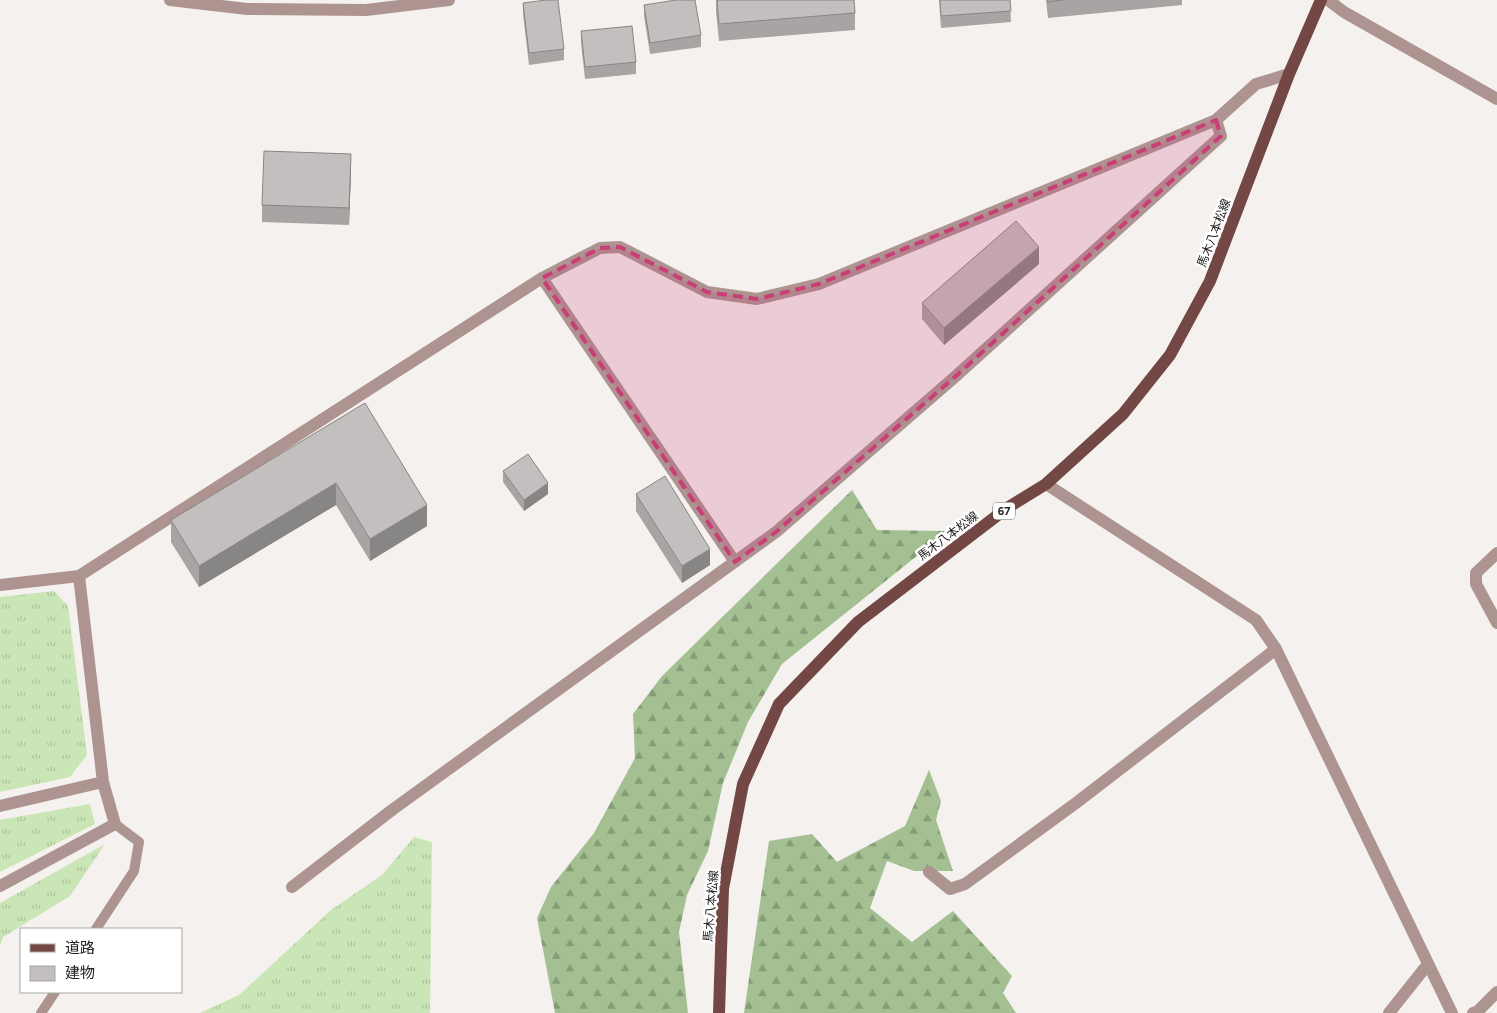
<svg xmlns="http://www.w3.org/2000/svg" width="1497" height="1013" font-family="Figtree,'Noto Sans JP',sans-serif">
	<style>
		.grass { fill: url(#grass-tufts) }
		.forest { fill: url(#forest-firs) }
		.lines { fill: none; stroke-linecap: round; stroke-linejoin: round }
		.service { stroke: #ae9491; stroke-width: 10 }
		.minor { stroke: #ae9491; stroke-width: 12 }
		.primary { stroke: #734844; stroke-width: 12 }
		.wall { fill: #a8a4a3 }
		.shaded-wall { fill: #888685 }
		.building { fill: #c3bfbe; stroke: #888685 }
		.marked { fill: #c93e76; fill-opacity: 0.2; stroke: #c93e76; stroke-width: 4; stroke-dasharray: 10 6; stroke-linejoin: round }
		.labels { text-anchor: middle; stroke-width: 5; stroke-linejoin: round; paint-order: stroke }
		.shield { fill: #fff; stroke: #666464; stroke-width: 1 }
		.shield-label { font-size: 11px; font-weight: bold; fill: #242221 }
		.street-label { font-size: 12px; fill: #242221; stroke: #fff }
	</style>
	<defs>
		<pattern id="grass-tufts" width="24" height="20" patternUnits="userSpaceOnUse" patternTransform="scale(1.25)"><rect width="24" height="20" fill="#cae6b7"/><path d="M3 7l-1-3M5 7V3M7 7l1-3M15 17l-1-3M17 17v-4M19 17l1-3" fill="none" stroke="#adc59d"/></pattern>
		<pattern id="forest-firs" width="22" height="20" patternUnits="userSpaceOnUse" patternTransform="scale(1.25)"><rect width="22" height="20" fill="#a4c092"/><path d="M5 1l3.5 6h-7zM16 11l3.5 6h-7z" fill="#859c77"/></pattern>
	</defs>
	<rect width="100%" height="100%" fill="#f4f1ee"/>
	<path class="grass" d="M54,591L68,606L87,755L70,777L0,792V597Z
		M90,804L95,824L0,872V820Z
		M414,837L432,842L430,1013H200L239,995L331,910L382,875Z
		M105,844L70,896L3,937L0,946V903Z"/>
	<path class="forest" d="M852,490L877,530L948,531L782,664L748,722L723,783L708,851L687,895L679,932L688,1013H555L537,918L551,887L594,833L635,758L633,714L662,676Z
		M929,770L941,801L936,820L953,871H914L887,861L870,908L912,942L953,911L1012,976L1003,993L1016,1013H744L769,841L812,834L837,862L905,826Z"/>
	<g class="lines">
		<path class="service" d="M96,929L134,871L139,842L115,824
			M41,1013L55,992"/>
		<path class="minor" d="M170,0L247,9L366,10L449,0
			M1328,0L1344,12L1497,99
			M542,278L735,562
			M1046,484L1256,620L1276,649L1452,1013
			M1497,553L1476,573V584L1497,623
			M0,585L79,576L542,278L600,248L620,247L707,292L757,299L819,284L1216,120L1256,84L1289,74
			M0,806L103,782
			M929,872L950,889L965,884L1076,803L1276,649
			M0,886L115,824L103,782L79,576
			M292,887L392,810L776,532L956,376L1221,136L1216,120
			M1389,1013L1428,964
			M1473,1013L1478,1011L1497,992"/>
		<path class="primary" d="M719,1013L723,889L743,784L779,704L858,622L1007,508L1046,484L1123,414L1170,355L1210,281L1289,74L1321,0"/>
	</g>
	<path class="wall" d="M716,0H854L855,13V30L719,41L716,12Z
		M939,0H1010L1011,22L941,28Z
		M1046,0H1182V5L1048,18Z
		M523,3L564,49V60L529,65L523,14Z
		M644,5L701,35V47L650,54L644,16Z
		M581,31L636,62V74L585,79L581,43Z
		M351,171L349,225L262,222V205Z
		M1039,264L944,345L922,319V303Z
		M365,403L427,526L370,561L336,505L199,587L171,542V520Z
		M503,471L548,494L524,511L503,482Z
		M636,494L710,565L682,583L636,511Z"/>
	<path class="shaded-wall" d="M351,154V171L349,225V208Z
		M1039,247V264L944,345V328Z
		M336,483V505L199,587V566Z
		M548,483V494L524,511V500Z
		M427,505V526L370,561V539Z
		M710,549V565L682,583V566Z"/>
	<path class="building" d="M546,0H558L564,49L529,53L523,3Z
		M676,0H695L701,35L650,43L644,5Z
		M717,0H854L855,13L719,24Z
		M940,0H1010L1011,11L941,16Z
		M1047,0H1063L1048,2Z
		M632,26L636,62L585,67L581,31Z
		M264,151L351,154L349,208L262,205Z
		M1016,221L1039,247L944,328L922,303Z
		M365,403L427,505L370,539L336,483L199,566L171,520Z
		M528,454L548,483L524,500L503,471Z
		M665,476L710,549L682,566L636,494Z"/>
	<path class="marked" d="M1216,120L1221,136L956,376L776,532L735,562L542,278L600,248L620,247L707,292L757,299L819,284Z"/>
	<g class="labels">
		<rect class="shield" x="993" y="502.5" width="22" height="17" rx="4"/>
		<g class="shield-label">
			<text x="1004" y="515">67</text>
		</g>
		<g class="street-label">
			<text transform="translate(1214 233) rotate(-69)" y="4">馬木八本松線</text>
			<text transform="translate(948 536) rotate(-37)" y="4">馬木八本松線</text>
			<text transform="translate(711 906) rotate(-85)" y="4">馬木八本松線</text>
		</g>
	</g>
	<rect x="20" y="928" width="162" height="65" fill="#ffffff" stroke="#a7a7a6"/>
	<rect x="30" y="944" width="25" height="8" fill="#734844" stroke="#a7a7a6"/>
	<text x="65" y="953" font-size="15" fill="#242221">道路</text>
	<rect x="30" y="966" width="25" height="15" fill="#c3bfbe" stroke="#a7a7a6"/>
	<text x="65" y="978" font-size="15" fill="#242221">建物</text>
</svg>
